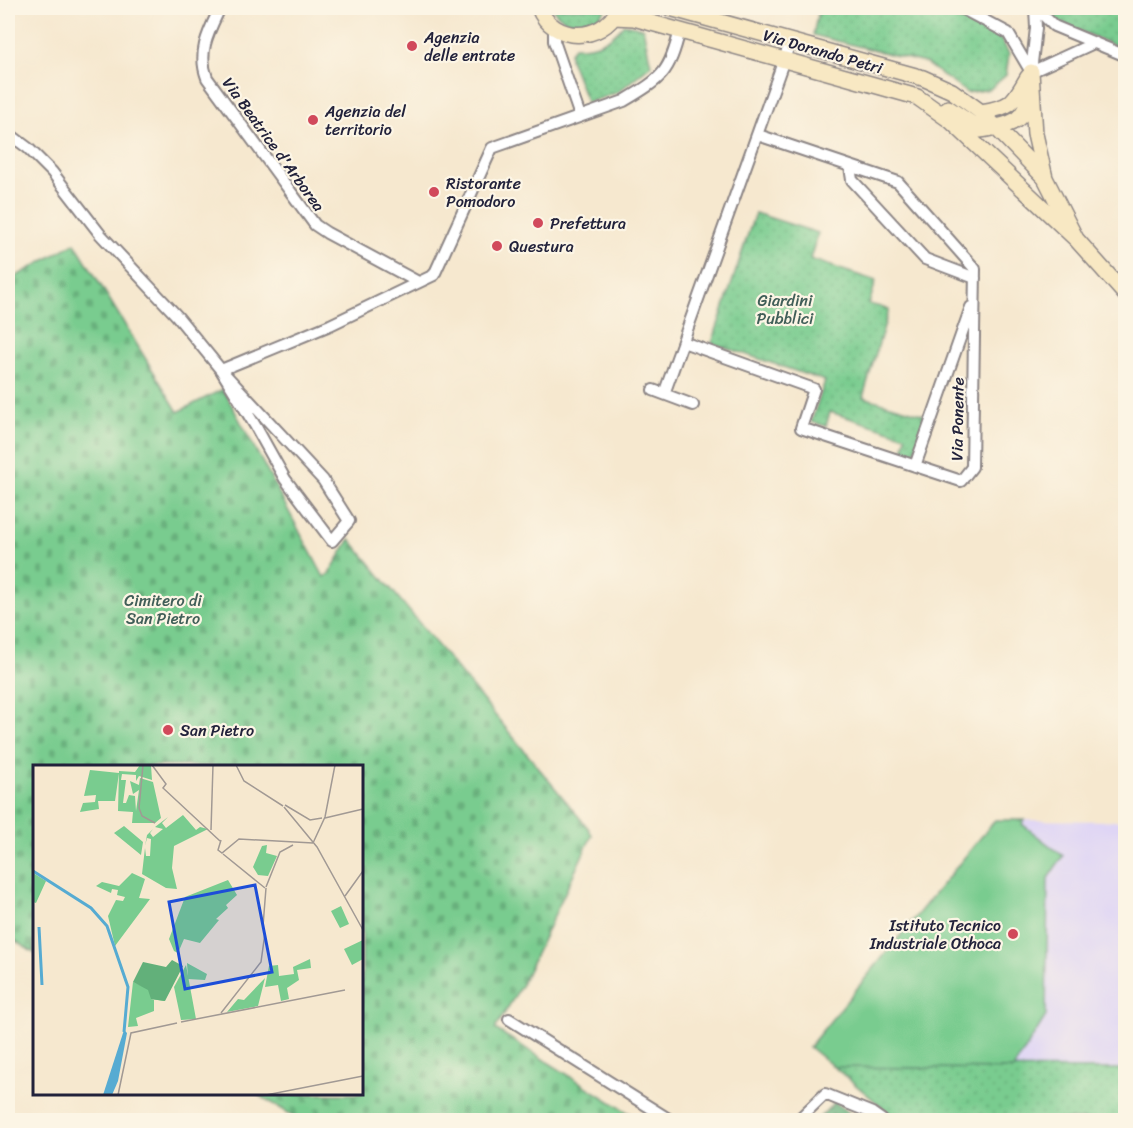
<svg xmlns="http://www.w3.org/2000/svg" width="1133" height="1128" font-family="Sriracha,sans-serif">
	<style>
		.built { fill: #dfd5f5 }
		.grass { fill: url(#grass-dots); stroke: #4e7765; stroke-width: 1.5 }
		.forest { fill: url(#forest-firs); stroke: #42695a; stroke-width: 1.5 }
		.cemetery { fill: url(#cemetery-stones); stroke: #4e7765; stroke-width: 1.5 }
		.pitch { fill: #79cc8f; stroke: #4e7765; stroke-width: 1.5 }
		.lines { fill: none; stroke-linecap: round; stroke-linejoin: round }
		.street-casing { stroke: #8c8585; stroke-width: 14 }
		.secondary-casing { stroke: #8c8585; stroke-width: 18 }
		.street { stroke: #fff; stroke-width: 10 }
		.secondary { stroke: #f8e8c3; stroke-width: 15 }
		.poi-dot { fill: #d1495b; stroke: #fcf5e5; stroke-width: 2 }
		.labels { text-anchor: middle; stroke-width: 4.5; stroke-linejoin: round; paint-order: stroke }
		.poi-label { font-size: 16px; fill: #22223b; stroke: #fcf5e5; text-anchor: start }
		.street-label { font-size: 16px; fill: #22223b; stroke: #fcf5e5 }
		.park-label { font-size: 16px; fill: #405e58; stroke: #fcf5e5 }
		.inset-river { fill: none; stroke: #56abd2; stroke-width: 3 }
		.inset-road { fill: none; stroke: #a19994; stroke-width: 1.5 }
		.view { fill: #1d4ed8; fill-opacity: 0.15; stroke: #1d4ed8; stroke-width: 3 }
		.inset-edge { fill: none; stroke: #22223b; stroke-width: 3 }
	</style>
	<defs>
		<pattern id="grass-dots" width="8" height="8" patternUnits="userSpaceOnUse" patternTransform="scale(1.5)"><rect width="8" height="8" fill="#79cc8f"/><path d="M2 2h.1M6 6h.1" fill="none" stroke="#68af7c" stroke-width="1.8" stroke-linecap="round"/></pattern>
		<pattern id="forest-firs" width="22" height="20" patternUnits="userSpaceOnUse" patternTransform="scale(1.5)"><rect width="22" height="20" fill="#62b07a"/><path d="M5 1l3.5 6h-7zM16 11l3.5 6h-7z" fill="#508f65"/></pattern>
		<pattern id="cemetery-stones" width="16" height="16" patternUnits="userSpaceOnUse" patternTransform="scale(1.5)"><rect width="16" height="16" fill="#79cc8f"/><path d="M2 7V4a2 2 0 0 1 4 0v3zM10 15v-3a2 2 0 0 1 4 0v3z" fill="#68af7c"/></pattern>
	</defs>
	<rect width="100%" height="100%" fill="#fcf5e5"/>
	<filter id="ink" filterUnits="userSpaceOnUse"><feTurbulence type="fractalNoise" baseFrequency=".0167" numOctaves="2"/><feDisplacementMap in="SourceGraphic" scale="12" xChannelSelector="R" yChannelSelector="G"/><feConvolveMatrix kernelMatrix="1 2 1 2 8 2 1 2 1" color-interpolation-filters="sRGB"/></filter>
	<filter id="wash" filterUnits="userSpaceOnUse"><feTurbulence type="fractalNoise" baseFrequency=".008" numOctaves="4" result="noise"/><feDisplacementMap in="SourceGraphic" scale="24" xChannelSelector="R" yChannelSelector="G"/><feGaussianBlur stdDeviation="1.35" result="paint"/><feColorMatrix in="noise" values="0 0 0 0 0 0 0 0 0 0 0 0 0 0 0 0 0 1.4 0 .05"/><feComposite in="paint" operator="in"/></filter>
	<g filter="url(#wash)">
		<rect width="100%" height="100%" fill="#f6e8cf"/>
		<path class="built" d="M995,820L1125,821V1069L834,1067L809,1047Z"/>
		<path class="grass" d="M552,8H606C593,29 565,27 552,8Z
			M819,8H933L1000,37L1009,54L1006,75L990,89L967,93L925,63L813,35Z
			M1055,8H1125V50L1054,20Z
			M624,24L643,28L651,65L618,92L587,103L570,59V52L574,47C596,48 610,41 624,24Z
			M755,213L818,233L810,259L876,281L869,304L889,309L863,397L925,415L914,456L903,452L906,436L830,412L826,426L811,422L825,381L712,343Z
			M834,1067L1125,1069V1120H898Z"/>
		<path class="forest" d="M835,1102L858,1120H817Z"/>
		<path class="cemetery" d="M75,243L178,412L223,389L324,577L329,574L350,539L588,828L592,835L521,986L495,1029L640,1120H300L257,1094H362V766H34V953L8,936V281Z"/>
		<path class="pitch" d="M995,820H1025L1022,824L1063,856L1048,878L1046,1016L1013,1069L834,1067L809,1047Z"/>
	</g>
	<g filter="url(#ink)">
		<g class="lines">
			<g class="street-casing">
				<path id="street" d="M220,8C209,31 197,52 207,78L315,225L327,233L418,282
					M961,8L1008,33L1031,72
					M1036,8L1054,26L1126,56
					M554,28V41L580,116
					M1031,72L1094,43
					M1031,72L1036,28L1035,8
					M8,133L28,148L52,172L100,234L177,316L221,370L323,480L349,521L332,541L285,479L256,427L221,370
					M850,167L852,180L925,259L975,278
					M683,342L814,389L801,428L961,481L972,467L975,269L898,182L758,135
					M221,370L330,325L434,275L492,148L624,101C662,78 669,74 680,30
					M653,390L693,405
					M664,394L791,40
					M915,466L971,307
					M509,1019L670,1120
					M798,1120L825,1094L872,1113L882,1120"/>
			</g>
			<g class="secondary-casing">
				<path id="secondary" d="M539,8C553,43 601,43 618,10
					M670,8L923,78L952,91L981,112L1045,178
					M614,17L634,18L917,97L951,121L1076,239
					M1031,72L1035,134L1045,178L1076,239L1126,295
					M948,108L981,130C1008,125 1026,124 1029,93
					M981,112C1012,107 1013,103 1028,77"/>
			</g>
			<use href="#street" class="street"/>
			<use href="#secondary" class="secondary"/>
		</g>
	</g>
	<g class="poi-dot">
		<circle cx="412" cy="46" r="6"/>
		<circle cx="313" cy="120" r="6"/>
		<circle cx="434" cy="192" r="6"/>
		<circle cx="538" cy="223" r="6"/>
		<circle cx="497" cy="246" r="6"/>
		<circle cx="168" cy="730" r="6"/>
		<circle cx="1013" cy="934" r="6"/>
	</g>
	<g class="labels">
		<g class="poi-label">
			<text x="424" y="43">Agenzia<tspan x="424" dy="18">delle entrate</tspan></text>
			<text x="325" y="117">Agenzia del<tspan x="325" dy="18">territorio</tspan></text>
			<text x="446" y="189">Ristorante<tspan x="446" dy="18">Pomodoro</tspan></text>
			<text x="550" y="229">Prefettura</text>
			<text x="509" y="252">Questura</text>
			<text x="180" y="736">San Pietro</text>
			<text x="1001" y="931" text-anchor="end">Istituto Tecnico<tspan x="1001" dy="18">Industriale Othoca</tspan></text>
		</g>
		<g class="street-label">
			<text transform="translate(823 51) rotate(16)" y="6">Via Dorando Petri</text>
			<text transform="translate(274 144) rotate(54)" y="6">Via Beatrice d'Arborea</text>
			<text transform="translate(957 419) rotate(-89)" y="6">Via Ponente</text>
		</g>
		<g class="park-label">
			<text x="785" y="306">Giardini<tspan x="785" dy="18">Pubblici</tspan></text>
			<text x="163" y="606">Cimitero di<tspan x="163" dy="18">San Pietro</tspan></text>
		</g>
	</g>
	<g transform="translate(33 765)">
		<rect width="330" height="330" fill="#f6e8cf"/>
		<path d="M107,0H118L119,15L106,11L103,16V10L89,9L88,15H93L90,38H93L96,30L102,31L103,46L106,25L100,29L97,16L106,20L107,13L120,17L128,53L122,58H99L100,47L85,46L86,6L102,7ZM57,5L86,8L82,36H65L66,44L47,47L50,38L62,37L63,30L51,31ZM150,50L163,65L167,62L175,64L141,81L139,103L144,124L133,123L109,109L112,83L113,91H117L118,74L114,73L112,81L114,70L120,64L117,68L120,72L130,64L122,62L135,52L129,58L133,63ZM91,61L110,77L108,90L81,68ZM0,108L13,116L3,138L0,137ZM99,108L112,114L106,133L117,134L82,181L75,151L83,135L90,136L92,132L84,130L85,125L79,124L78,128L63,121L69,117L86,121ZM330,175V194L319,200L311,184ZM277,194L278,203L264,205L266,215L254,223L256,234L248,236L245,220L232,222L236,201L245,200L246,211L261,209L260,202ZM153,200L163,254L148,255L141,222ZM232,213L225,241L194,247L205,234L211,235ZM100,217L111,222L138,221L131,236L118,234L121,235V246L103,253L105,261L95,262Z" fill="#79cc8f"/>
		<path d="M139,195L150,201L132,236L118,234L115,225L100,217L110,197L133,202Z" fill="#62b07a"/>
		<path d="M195,115L204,130L193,140L195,143L183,154L186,155L167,178L151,174L145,188L141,186L136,174L152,132Z" fill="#79cc8f"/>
		<path d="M234,80L233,88L244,91L235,111L225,110L220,102L229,81ZM308,141L316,159L307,163L298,146ZM154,198L174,209L172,215L155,214Z" fill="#79cc8f"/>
		<path d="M91,265L94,268L85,316L79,330H70Z" fill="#56abd2"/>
		<path class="inset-river" d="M0,106L58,143L74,161L95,222L91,267M6,162L9,220"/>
		<path class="inset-road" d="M110,0L106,43L109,51L122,58M119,0L133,19L130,23L187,76M203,0L211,16L250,41M252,40L277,55L289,53M251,42L284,82L330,165M292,53L330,44M178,65L180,0M188,75L185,85L189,88L206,74L280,78M280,78L292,52L302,0M190,89L232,123M233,122L247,87L260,80M312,131L330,106M230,161L233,123M188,248L228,197L232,168M148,257L312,225M85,330L98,268L144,258M233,330L330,311"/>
		<path class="view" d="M222,120L239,207L152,224L136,137Z"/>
		<rect width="330" height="330" class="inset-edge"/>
	</g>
	<rect width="1133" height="1128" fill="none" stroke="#fcf5e5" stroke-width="30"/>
</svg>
